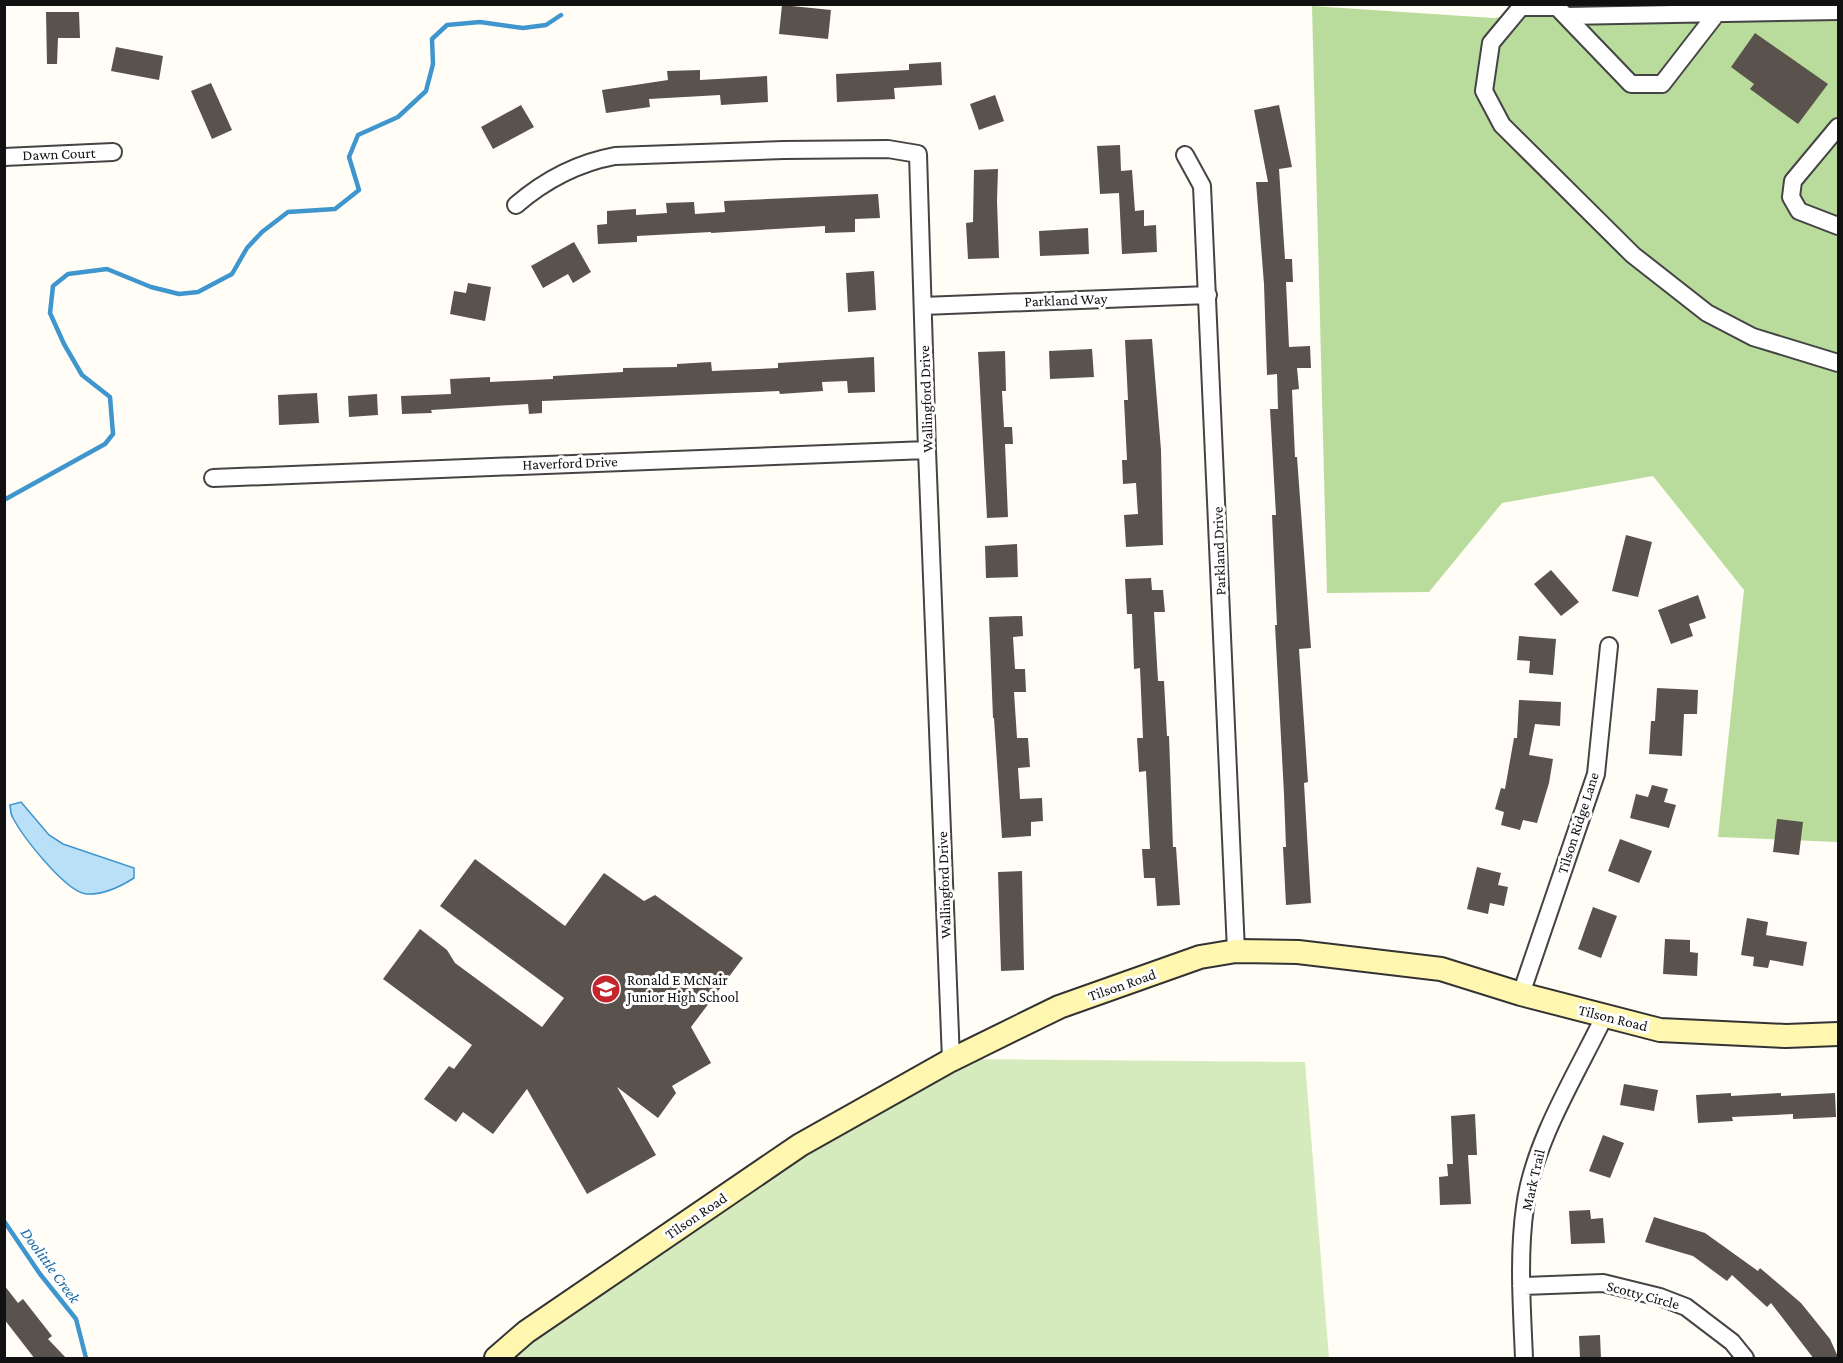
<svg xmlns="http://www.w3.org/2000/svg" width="1843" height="1363" font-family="'Crimson Pro',serif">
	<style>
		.green { fill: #d5ebbd }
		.forest { fill: #b9dc9c }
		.water { fill: #b9e0f7; stroke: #3f96cf; stroke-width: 1.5 }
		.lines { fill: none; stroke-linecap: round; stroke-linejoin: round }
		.stream { stroke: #3f96cf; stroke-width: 4.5 }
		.building { fill: #5a524d }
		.street-casing { stroke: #444; stroke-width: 20 }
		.secondary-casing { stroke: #333; stroke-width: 26 }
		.street { stroke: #fff; stroke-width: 16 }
		.secondary { stroke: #fff6b0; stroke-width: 22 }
		.labels { text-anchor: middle; stroke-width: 6; stroke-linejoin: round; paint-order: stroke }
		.street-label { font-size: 15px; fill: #111; stroke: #fff }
		.poi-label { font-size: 15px; fill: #111; stroke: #fff; text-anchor: start }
		.water-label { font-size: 16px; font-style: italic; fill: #1768a6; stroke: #fff }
	</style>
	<rect width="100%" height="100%" fill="#fffdf5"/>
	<path class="green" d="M954,1059L1305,1062L1329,1358H501L664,1224L841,1118Z"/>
	<path class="forest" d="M1607,4L1838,5V842L1718,837L1744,590L1653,476L1502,503L1429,592L1327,593L1312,6L1493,18Z"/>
	<path class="water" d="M21,802L49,835L63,844L134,868V878C120,887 104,895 86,894C65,891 23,837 13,818C10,814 11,810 10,805Z"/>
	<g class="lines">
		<path class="stream" d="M4,500L105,444L113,434L110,397L82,375L64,344L50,313L53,286L68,274L107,269L151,287L179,294L198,292L232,274L247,248L262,232L288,212L335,209L359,190L349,157L358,135L398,117L426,91L433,64L432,39L447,25L480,22L523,28L546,25L561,15
			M4,1221L40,1274L76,1319L86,1358"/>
	</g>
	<path class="building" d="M782,5L831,10L828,39L779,34Z
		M46,12H79L80,38H58L57,64H47Z
		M1755,33L1828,84L1798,124L1750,89L1754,84L1731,67Z
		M116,47L163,56L159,80L111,71Z
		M941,62L942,85L894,88L895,99L837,102L836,74L909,70V64Z
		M700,70V80L767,76L768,102L721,105L720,95L649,99L650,107L606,113L602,90L668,80L667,71Z
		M211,83L232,130L212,139L191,91Z
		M995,95L1004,121L979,130L970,104Z
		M521,105L534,127L493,149L481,127Z
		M1279,105L1292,167L1279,169L1285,259H1292L1293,282H1286L1289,347L1310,346L1311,368H1297L1299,389L1292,390L1295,457H1297L1311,648L1299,649L1308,782L1304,783L1311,903L1286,905L1283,847H1286L1284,794L1275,625H1277L1272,515H1276L1270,409H1278L1277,374L1267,375L1264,284L1256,182H1268L1254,110Z
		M1120,145L1121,171L1132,170L1135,211L1144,210V226L1156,225L1157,252L1122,254L1119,193L1100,194L1097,146Z
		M998,169L997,201L999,258L968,259L966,223L973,222L974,170Z
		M878,194L880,218L855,219V232L825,233V226L711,233V232L637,236V242L598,244L597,225L607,224V211L636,209V215L667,213L666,203L694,202L695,214L725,212L724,201Z
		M1088,228L1089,254L1040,256L1039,231Z
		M574,242L591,272L573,283L568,274L543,288L531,266Z
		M874,271L876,310L848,312L846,273Z
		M468,283L491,287L485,321L450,314L454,291L466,293Z
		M1152,339L1161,450L1163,545L1126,547L1124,515L1138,514L1136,483L1123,484L1122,460H1127L1124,400H1128L1125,340Z
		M1092,349L1094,377L1050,379L1049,351Z
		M1005,351L1006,391H1002L1004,427H1012L1013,444H1005L1008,517L987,518L978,352Z
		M874,357L875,392L848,393L847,381L822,382L823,391L780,394L779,391L542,401V413L529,414L528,404L431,410L432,413L402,414L401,396L451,394L450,379L490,377V382L553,379V376L623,372V368L677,367V364L711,362L712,371L778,368V363Z
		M317,393L319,423L279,425L278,395Z
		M377,394L378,415L349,417L348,396Z
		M1626,535L1652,542L1638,597L1612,591Z
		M1017,544L1018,577L986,578L985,546Z
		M1551,570L1579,602L1561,616L1534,584Z
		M1151,578L1152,590H1163L1165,612H1154L1158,681H1164L1167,736H1169L1173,847H1176L1180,905L1157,906L1155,878H1144L1142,849H1150L1146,771L1139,772L1137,738H1143L1140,668L1134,669L1132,614H1127L1125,579Z
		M1698,595L1706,618L1689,624L1693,636L1671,644L1658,610Z
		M1022,616L1023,636L1013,637L1015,669H1025L1026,692H1014L1017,738H1028L1030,767L1018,768L1020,799L1042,798L1043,821L1031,822V836L1002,838L994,718H993L989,617Z
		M1519,636L1556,639L1553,675L1529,673L1530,661L1517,660Z
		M1657,688L1698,690L1697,714H1684L1682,756L1649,754L1651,721H1655Z
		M1519,700L1561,702L1560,726L1535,724L1529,755L1553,759L1549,783L1537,823L1523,820L1520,830L1501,825L1504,812L1495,809L1501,788L1505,789L1514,738H1517Z
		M1652,785L1668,789L1664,802L1676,805L1669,828L1630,818L1636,794L1648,797Z
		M1777,819L1803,822L1799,855L1773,852Z
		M1620,839L1652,851L1639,883L1608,871Z
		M475,859L565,926L604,873L644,901L655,895L743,958L691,1027L711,1063L672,1086L676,1093L658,1118L617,1087L656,1155L587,1194L527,1089L493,1134L463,1112L456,1122L424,1099L449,1066L454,1069L472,1045L383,979L420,929L447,950L455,963L542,1027L564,998L440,906Z
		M1477,867L1501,873L1498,885L1508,887L1504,906L1490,903L1488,914L1467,909Z
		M1022,871L1024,970L1001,971L998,872Z
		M1593,907L1617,916L1601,958L1578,949Z
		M1747,918L1768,922L1766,935L1807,942L1803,966L1770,960L1768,968L1753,966L1754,957L1741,955Z
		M1665,939L1690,940V952L1698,953L1697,976L1663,974Z
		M1624,1084L1658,1090L1654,1111L1620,1105Z
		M1731,1093V1096L1781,1093V1096L1835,1093L1836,1117L1793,1119V1114L1732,1117L1733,1121L1698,1123L1696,1095Z
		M1475,1114L1477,1155H1468L1471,1204L1440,1205L1439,1177L1448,1176L1447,1164H1453L1451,1116Z
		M1603,1135L1624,1143L1610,1178L1589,1171Z
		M1590,1210L1591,1219L1603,1218L1605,1243L1571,1244L1569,1211Z
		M1654,1217L1705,1233L1758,1271L1760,1268L1801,1303L1830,1339L1839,1359H1814L1771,1303L1767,1307L1732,1275L1727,1281L1693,1256L1645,1242Z
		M4,1285L18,1303L23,1299L52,1336L48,1339L67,1359H35L4,1319Z
		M1600,1335L1601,1359H1580L1579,1336Z"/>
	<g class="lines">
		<g class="street-casing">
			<path id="street" d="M1717,4V13L1662,84H1631L1557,7H1521L1491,43L1484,91L1502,125L1633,255L1707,313L1753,337L1838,363
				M1566,16L1838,11
				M1838,127L1793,181L1791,197L1799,211L1838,226
				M1185,155L1202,186L1236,951
				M4,157L113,152
				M516,205C545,180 577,163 615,156L784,150L888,149L918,154L927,450L951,1060
				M923,306L1208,295
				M213,478L927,450
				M1521,994L1596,774L1609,646
				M1521,1286L1603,1283L1660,1297L1686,1307L1732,1342L1745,1358
				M1524,1358C1522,1309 1518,1256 1525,1207C1533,1143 1576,1075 1604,1017"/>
		</g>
		<g class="secondary-casing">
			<path id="secondary" d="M496,1358L526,1332L800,1145L951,1060L1059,1007L1200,957L1236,951L1298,952L1441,969L1521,994L1660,1030L1786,1036L1838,1034"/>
		</g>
		<use href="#street" class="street"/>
		<use href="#secondary" class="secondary"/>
	</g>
	<defs>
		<g id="school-disc" transform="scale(1.5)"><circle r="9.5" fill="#c4262e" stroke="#fff"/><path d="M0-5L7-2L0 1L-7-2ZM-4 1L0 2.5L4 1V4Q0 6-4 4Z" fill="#fff"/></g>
	</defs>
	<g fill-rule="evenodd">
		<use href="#school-disc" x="606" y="989"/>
	</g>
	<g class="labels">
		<g class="street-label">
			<text transform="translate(59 154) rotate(-2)" y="5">Dawn Court</text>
			<text transform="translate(1066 300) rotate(-2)" y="5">Parkland Way</text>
			<text transform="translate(926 399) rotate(-92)" y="5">Wallingford Drive</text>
			<text transform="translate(570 463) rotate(-2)" y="5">Haverford Drive</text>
			<text transform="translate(1219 551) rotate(-92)" y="5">Parkland Drive</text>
			<text transform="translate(1578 823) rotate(-72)" y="5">Tilson Ridge Lane</text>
			<text transform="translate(944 885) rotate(-92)" y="5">Wallingford Drive</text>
			<text transform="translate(1122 985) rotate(-19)" y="5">Tilson Road</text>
			<text transform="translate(1613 1018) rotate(14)" y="5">Tilson Road</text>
			<text transform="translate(1533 1180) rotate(-77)" y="5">Mark Trail</text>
			<text transform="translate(696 1216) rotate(-34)" y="5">Tilson Road</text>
			<text transform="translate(1643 1295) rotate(15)" y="5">Scotty Circle</text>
		</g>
		<g class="poi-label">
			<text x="627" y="985">Ronald E McNair<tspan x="627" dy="17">Junior High School</tspan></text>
		</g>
		<g class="water-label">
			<text transform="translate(51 1265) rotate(54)" y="6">Doolittle Creek</text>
		</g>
	</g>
	<rect width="1843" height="1363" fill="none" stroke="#111111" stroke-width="12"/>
</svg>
